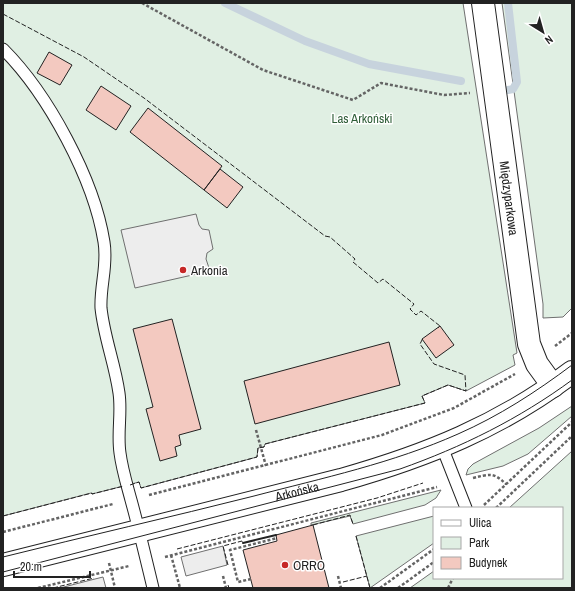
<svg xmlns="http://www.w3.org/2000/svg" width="575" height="591" font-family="'Archivo Narrow',sans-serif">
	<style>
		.green { fill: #e0efe3; stroke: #6f6f6f }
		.parking { fill: #ededed; stroke: #6f6f6f }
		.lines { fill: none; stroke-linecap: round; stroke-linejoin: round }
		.stream { stroke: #c7d3dd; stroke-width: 8 }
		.building { fill: #f3c9c0; stroke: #222 }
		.lane-casing { stroke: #222; stroke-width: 13 }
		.street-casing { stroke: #222; stroke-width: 24 }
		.secondary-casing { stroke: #222; stroke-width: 24 }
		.path { stroke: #646464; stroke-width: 2.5; stroke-dasharray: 3 2; stroke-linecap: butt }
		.lane { stroke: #fff; stroke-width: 11 }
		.street { stroke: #fff; stroke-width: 22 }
		.secondary { stroke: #fff; stroke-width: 22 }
		.tram { stroke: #222; stroke-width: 1 }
		.fence { stroke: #222; stroke-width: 1; stroke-dasharray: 5 2; stroke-linecap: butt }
		.wall { stroke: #222; stroke-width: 2 }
		.poi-dot { fill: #c62828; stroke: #fff; stroke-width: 1.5 }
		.labels { text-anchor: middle; stroke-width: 3; stroke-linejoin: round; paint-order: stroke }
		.park-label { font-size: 13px; fill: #2f5e38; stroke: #fff }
		.street-label { font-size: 13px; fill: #222; stroke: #fff }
		.poi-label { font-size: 13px; fill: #222; stroke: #fff; text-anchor: start }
	</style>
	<rect width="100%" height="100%" fill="#fff"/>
	<path class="green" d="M3,3H463L517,353L513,355L515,365L466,391L448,385L422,396L425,403L265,444L264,447L258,448L257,457L141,488L139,482L92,494L91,493L3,516Z
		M502,3H572V308L563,317L543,318V304Z
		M572,406V416L528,454L503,466L466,475L468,469L473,464L539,428Z
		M572,451V588H410L434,571V578H562V508H509Z
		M441,490L436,498L425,505L353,524L350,516L311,525V523Z
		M434,516V543L370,588L356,536Z"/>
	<path class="parking" d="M196,214L199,225L202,229L209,230L213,249L207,253L206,259L210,271L135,288L121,230Z
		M223,546L227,565L186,576L181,557Z
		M103,577L106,588H60L91,580Z"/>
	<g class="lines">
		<path class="stream" d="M225,3L305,41L369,64L461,81
			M508,3L517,82L513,89L508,90"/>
	</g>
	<path class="building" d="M49,52L72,65L60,85L37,73Z
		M101,86L131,106L116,130L86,110Z
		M148,108L222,166L204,190L130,132Z
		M220,169L243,187L227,208L204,190Z
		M172,319L201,429L179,435L181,445L175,447L177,456L160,461L146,409L153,407L133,329Z
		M440,326L454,345L436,358L422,339Z
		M389,342L400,385L255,424L244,381Z
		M313,525L329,588H253L243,550L277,541L276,535Z"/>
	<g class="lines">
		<g class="lane-casing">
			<path id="lane" d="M3,49C48,94 94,179 104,242C108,265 100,285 101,308C104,337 115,364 119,393C122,413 117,433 120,453C122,469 127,485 131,500C139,529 146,559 153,588
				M442,447L466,508"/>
		</g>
		<g class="street-casing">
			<g id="street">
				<path id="s1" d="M483,3L529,344L537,364L553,386"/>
			</g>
		</g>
		<g class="secondary-casing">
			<g id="secondary">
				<path id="s2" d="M3,565L341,480C426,456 501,426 572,372"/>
			</g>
		</g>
		<path class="path" d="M142,3L263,70L353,100L381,83L444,95L470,93
			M555,346L572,333
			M256,430L266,466
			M473,478C490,474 493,472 506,484
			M149,495L382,435L454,408L515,374
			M484,505L572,422
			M496,508L572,436
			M3,532L113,504
			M171,555L180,588
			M165,557L437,487
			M109,563L115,588
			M223,576L226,588
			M338,576L341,588
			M251,579L238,582L230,550L277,538
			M38,588L129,566
			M380,588L434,549
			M398,588L434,562
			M448,588L453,578"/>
		<use href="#lane" class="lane"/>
		<use href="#street" class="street"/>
		<use href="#secondary" class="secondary"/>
		<path class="tram" d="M3,557C87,536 171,517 254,496C323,478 393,463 458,434C499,416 536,392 572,365
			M3,572L400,469C462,447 519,419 572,380"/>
		<path class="fence" d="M3,14L84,57L144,98L325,236L330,237L355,259L353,262L378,283L383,279L414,304L410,309L416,315L421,311L440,326L438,328
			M130,485L139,482L141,488L257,457L258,448L264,447L265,444L425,403L422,396L448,385L466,391L465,375L434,364L420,344L423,338
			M3,516L92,493V494L124,486
			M313,525L350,515L353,524
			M356,536L370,588
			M177,549L377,498L423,483
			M228,565L223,546L242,541L243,543
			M343,582L367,576
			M228,585L229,588
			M53,588L94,578"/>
		<path class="wall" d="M243,543L276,535"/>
	</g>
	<g class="poi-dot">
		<circle cx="183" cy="270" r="4"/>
		<circle cx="285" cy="565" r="4"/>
	</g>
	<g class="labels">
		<g class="park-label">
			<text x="362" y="123">Las Arkoński</text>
		</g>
		<g class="street-label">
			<text dy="5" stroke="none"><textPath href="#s1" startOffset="197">Międzyparkowa</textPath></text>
			<text dy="5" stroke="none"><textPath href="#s2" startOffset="303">Arkońska</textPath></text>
		</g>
		<g class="poi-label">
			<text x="191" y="275">Arkonia</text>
			<text x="293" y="570">ORRO</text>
		</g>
	</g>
	<rect width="575" height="591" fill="none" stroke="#222222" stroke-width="8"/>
	<rect x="433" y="507" width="130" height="72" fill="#ffffff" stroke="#a7a7a7"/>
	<rect x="441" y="520" width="20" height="6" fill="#ffffff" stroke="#a7a7a7"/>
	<text x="469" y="527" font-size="12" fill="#222222">Ulica</text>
	<rect x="441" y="537" width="20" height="12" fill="#e0efe3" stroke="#a7a7a7"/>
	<text x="469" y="547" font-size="12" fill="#222222">Park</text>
	<rect x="441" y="557" width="20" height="12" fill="#f3c9c0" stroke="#a7a7a7"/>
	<text x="469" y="567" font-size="12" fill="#222222">Budynek</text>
	<g transform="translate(543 32) rotate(143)" stroke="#ffffff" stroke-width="3" paint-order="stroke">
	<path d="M0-3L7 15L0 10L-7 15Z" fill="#222222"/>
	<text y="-6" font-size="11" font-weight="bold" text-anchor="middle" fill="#222222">N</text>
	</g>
	<path d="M14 571v6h76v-6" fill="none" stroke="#222222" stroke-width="2"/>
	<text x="20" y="571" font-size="12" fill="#222222" stroke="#ffffff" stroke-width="3" paint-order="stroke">20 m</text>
</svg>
